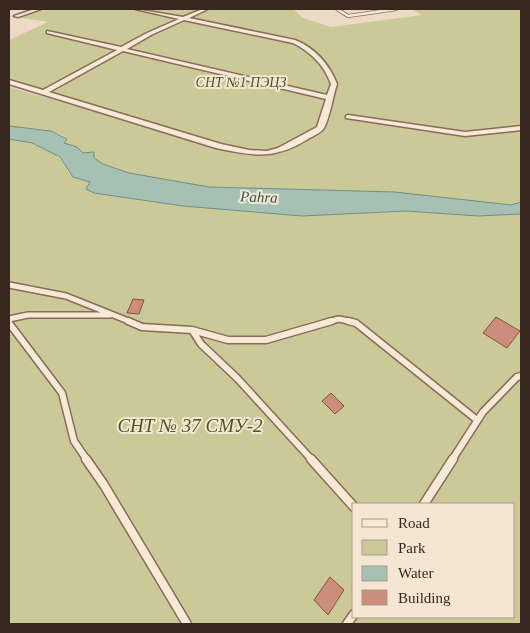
<svg xmlns="http://www.w3.org/2000/svg" width="530" height="633" font-family="'Times New Roman',serif">
	<style>
		.green { fill: #ccc998; fill-rule: evenodd }
		.water { fill: #a6c1b4; stroke: #6c8f81 }
		.building { fill: #cb8e7a; stroke: #875140 }
		.lines { fill: none; stroke-linecap: round; stroke-linejoin: round }
		.lane-far3-casing { stroke: #886b5a; stroke-width: 4 }
		.lane-far2-casing { stroke: #886b5a; stroke-width: 8 }
		.lane-far1-casing { stroke: #886b5a; stroke-width: 9 }
		.lane-casing { stroke: #886b5a; stroke-width: 11 }
		.street-casing { stroke: #886b5a; stroke-width: 3 }
		.lane-far3 { stroke: #f8e9d7; stroke-width: 2.5 }
		.lane-far2 { stroke: #f8e9d7; stroke-width: 5 }
		.lane-far1 { stroke: #f8e9d7; stroke-width: 6 }
		.lane { stroke: #f8e9d7; stroke-width: 8 }
		.street { fill: #f8e9d7; fill-rule: evenodd }
		.labels { text-anchor: middle; stroke-width: 4; stroke-linejoin: round; paint-order: stroke }
		.far-park-label { font-size: 14px; font-style: italic; fill: #505425; stroke: #f5e6d3 }
		.far-water-label { font-size: 15px; font-style: italic; fill: #2e584e; stroke: #f5e6d3 }
		.near-park-label { font-size: 19px; font-style: italic; fill: #505425; stroke: #f5e6d3 }
	</style>
	<rect width="100%" height="100%" fill="#eedac4"/>
	<path class="green" d="M42,9H293L303,18L331,27L422,15L411,9H521V202L511,205L395,192L209,187L129,173L103,164L94,158V152L83,153L77,147L64,143L66,139L64,136L48,130L9,126V87L99,113L102,109L9,80V40L48,22L15,17Z
		M9,139C30,142 62,150 69,173L90,182L94,193L183,206L302,216L406,211L478,216L521,214V624H9ZM354,504H514V617H354Z"/>
	<path class="water" d="M9,126L51,131L67,139L64,143L77,147L83,153L94,152V158L103,164L129,173L209,187L395,192L511,205L521,202V214L478,216L406,211L302,216L183,206L94,193L86,189L90,182L73,177L60,157L32,143L9,139Z"/>
	<path class="building" d="M133,299L144,300L139,314L127,313Z
		M496,317L520,331L507,348L483,333Z
		M331,393L344,406L335,414L322,401Z
		M330,577L344,590L328,615L314,600Z"/>
	<g class="lines">
		<g class="lane-far3-casing">
			<path id="lane-far3" d="M337,9L348,16L396,9"/>
		</g>
		<g class="lane-far2-casing">
			<path id="lane-far2" d="M9,285L66,296L131,322
				M9,319L28,315H110
				M327,322L339,319L353,322"/>
		</g>
		<g class="lane-far1-casing">
			<path id="lane-far1" d="M128,321L142,327L192,330L228,340H266L332,321
				M348,321L356,323L477,420
				M9,323L62,393L74,441L87,460
				M192,330L201,344L237,378L312,460
				M452,460L483,412L517,377L521,376"/>
		</g>
		<g class="lane-casing">
			<path id="lane" d="M86,459L104,485L187,624
				M311,459L354,507
				M424,504L453,459
				M347,624L354,614"/>
		</g>
		<g class="street-casing">
			<path id="street" d="M35,9H41L18,17L14,16Z
				M135,9L183,17L203,9H208L189,18L295,40C315,48 329,64 337,84C333,96 330,117 324,128C321,133 313,136 308,139C275,160 253,156 216,148L9,84V80L43,90L117,50L47,33V31L121,47L147,33L179,19ZM184,20L293,43C311,52 324,65 331,84L327,95L127,49L151,35ZM123,51L326,99L317,127L278,148L267,151L249,150L221,144L49,92Z
				M348,115L465,132L521,126V130L465,136L346,118V116Z"/>
		</g>
		<use href="#lane-far3" class="lane-far3"/>
		<use href="#lane-far2" class="lane-far2"/>
		<use href="#lane-far1" class="lane-far1"/>
		<use href="#lane" class="lane"/>
		<use href="#street" class="street"/>
	</g>
	<g class="labels">
		<g class="far-park-label">
			<text x="241" y="87">СНТ №1 ПЭЦЗ</text>
		</g>
		<g class="far-water-label">
			<text transform="translate(259 197) rotate(2)" y="5">Pahra</text>
		</g>
		<g class="near-park-label">
			<text x="190" y="432">СНТ № 37 СМУ-2</text>
		</g>
	</g>
	<rect width="530" height="633" fill="none" stroke="#38271e" stroke-width="20"/>
	<rect x="352" y="503" width="162" height="115" fill="#f5e6d3" stroke="#a99a8b"/>
	<rect x="362" y="519" width="25" height="8" fill="#f8e9d7" stroke="#a99a8b"/>
	<text x="398" y="528" font-size="15" fill="#38271e">Road</text>
	<rect x="362" y="540" width="25" height="15" fill="#ccc998" stroke="#a99a8b"/>
	<text x="398" y="553" font-size="15" fill="#38271e">Park</text>
	<rect x="362" y="566" width="25" height="15" fill="#a6c1b4" stroke="#a99a8b"/>
	<text x="398" y="578" font-size="15" fill="#38271e">Water</text>
	<rect x="362" y="590" width="25" height="15" fill="#cb8e7a" stroke="#a99a8b"/>
	<text x="398" y="603" font-size="15" fill="#38271e">Building</text>
</svg>
